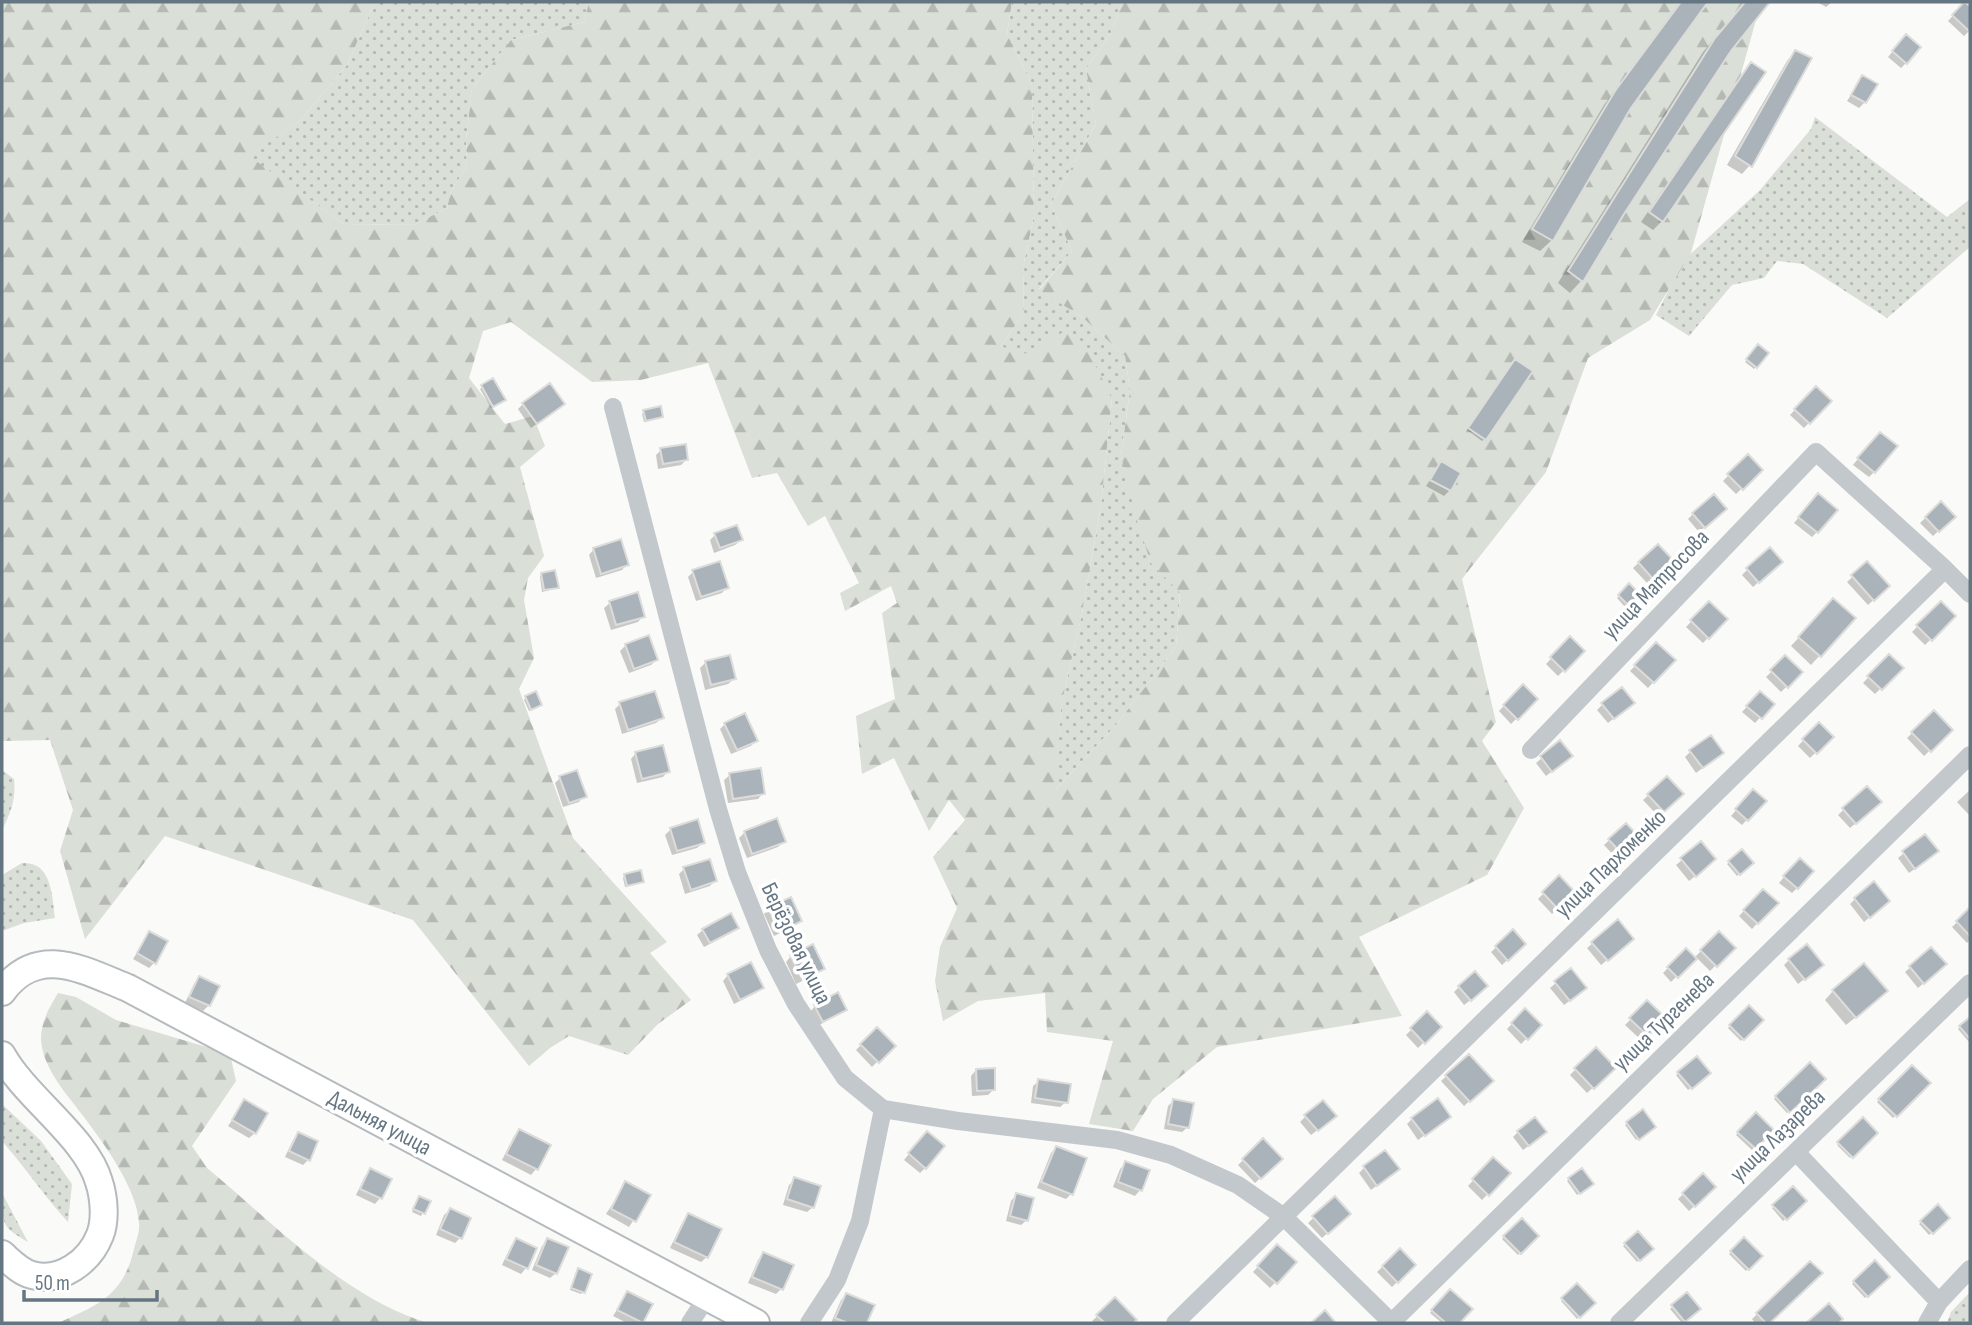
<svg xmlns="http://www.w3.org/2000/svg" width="1972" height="1325" font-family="'Sofia Sans Condensed',sans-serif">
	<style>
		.grass { fill: url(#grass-dots) }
		.forest { fill: url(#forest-firs) }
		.shadow { fill: #0003 }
		.building { fill: #aab3b9; stroke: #dcdcda; stroke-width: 2 }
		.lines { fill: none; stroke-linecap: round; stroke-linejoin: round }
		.primary-casing { stroke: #b5babe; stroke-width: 30 }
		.street { stroke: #c3c8cc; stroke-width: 18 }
		.primary { stroke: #fff; stroke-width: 26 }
		.labels { text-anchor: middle; stroke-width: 7; stroke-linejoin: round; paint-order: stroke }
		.street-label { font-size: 23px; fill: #657683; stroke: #fff }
	</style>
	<defs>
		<pattern id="grass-dots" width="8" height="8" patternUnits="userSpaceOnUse" patternTransform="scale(1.75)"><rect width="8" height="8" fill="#dadfd7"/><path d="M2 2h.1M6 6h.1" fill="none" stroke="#b4b9b4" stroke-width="1.8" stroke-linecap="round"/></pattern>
		<pattern id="forest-firs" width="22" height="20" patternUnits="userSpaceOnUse" patternTransform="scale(1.75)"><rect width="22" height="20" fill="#dadfd7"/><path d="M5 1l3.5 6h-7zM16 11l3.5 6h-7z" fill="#b4b9b4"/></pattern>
	</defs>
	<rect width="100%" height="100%" fill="#fafaf8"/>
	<path class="grass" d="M375,2H589L584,22L511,40L472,89L466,140L467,166L451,191L447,208L414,225L344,224L248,156L300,121L347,65Z
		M1012,2H1122L1110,35L1086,69L1096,124L1051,204L1072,251L1039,289L1082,317L1125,356L1130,390L1121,456L1151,563L1180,592L1176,647L1116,725L1055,790L1061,706L1082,613L1101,505L1112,399L1001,346L1024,313L1023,267L1034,216L1032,85L1007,34Z
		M1815,117L1947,217L1970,199V247L1887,318L1803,264L1777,261L1764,278L1732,285L1689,336L1656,315L1684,260L1760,190L1811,129Z
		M2,770L14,779C16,800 11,812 2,830Z
		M22,863C52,861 52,896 55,918L24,923L2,931V875Z
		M2,1104L41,1141L72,1184L68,1222C44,1196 25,1167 2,1141Z
		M2,1193L28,1242C1,1227 2,1223 2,1193Z
		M1970,1292V1323H1947L1951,1312Z"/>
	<path class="forest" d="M2,2H375L347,65L300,121L249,156L344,224L414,225L447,208L451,191L467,166L466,140L472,89L511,40L584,22L589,2H1012L1007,34L1032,85L1034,216L1023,267L1024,313L1001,346L1022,355L1067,330L1088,350L1112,399L1101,505L1082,613L1061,706L1056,789L1116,725L1176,647L1180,593L1151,563L1137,521L1121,456L1130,390L1125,356L1082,317L1039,290L1072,251L1051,204L1096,124L1086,69L1110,35L1122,2H1761L1691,253L1650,320L1588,358L1546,472L1462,579L1496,722L1482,741L1524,808L1487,875L1359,937L1402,1016L1217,1047L1153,1099L1133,1131L1089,1124L1113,1041L1047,1032L1045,993L978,1001L943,1021L935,981L940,947L957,908L933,857L965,820L949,800L929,831L894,758L862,774L856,716L895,699L882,613L897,603L891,586L845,611L840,593L859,583L825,516L808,526L777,473L752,478L708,363L641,380L592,382L511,322L483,331L469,378L505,424L533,416L545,446L520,467L544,556L528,578L524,600L534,658L519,689L573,838L667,942L650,953L691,1000L658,1024L628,1055L569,1036L550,1048L529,1066L413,920L165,836L85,939L60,851L73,810L50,740L2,741Z
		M58,993L76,997L116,1020L230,1054L236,1081L192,1146L207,1168C272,1222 347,1300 429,1323H58C98,1305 123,1296 134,1249C136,1241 140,1231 139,1223C137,1184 94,1130 70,1099C57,1082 41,1060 41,1037C42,1020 49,1008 58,993Z"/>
	<path class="shadow" d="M1680,2H1706L1629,107L1552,240L1540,251L1522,242L1604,105Z
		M1745,2H1768L1729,50L1623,213L1581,281L1570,293L1558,283L1703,52Z
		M1817,2H1832L1826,7Z
		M1965,3L1970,8V30L1964,36L1948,21Z
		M1901,42L1906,63L1901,68L1888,57Z
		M1795,52L1750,165L1742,174L1727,165L1787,61Z
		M1751,65L1662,221L1653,230L1641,222L1743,73Z
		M1863,77L1865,102L1859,108L1847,101Z
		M1758,346L1767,353L1754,369L1745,362Z
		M1513,363L1485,439L1482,441L1467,430Z
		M492,380L501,402L491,408L480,389Z
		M1816,388L1830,401L1804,428L1790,415Z
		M523,404L557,409L531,428L518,409Z
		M644,412L661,417L644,422L642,414Z
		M1874,439V472L1869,477L1853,465Z
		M661,450L686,460L681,465L658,469L656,455Z
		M1748,456L1761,470L1736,494L1723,481Z
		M1441,464L1450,490L1444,496L1426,486Z
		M1813,501L1817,532L1812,537L1794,523Z
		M1941,503L1954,516L1933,536L1920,523Z
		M1693,514L1720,515L1699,532L1688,519Z
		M715,535L741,540L735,545L714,553L710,540Z
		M1657,546L1666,567L1647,583L1633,568Z
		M594,549L627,564L622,570L596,578L589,555Z
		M1867,563L1888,586L1868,605L1847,582Z
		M1775,567L1753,587L1742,575L1748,569Z
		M693,572L727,587L722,593L696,601L688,577Z
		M542,574L557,587L554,589L542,592L540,576Z
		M1629,586L1638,594L1625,607L1617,598Z
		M610,603L643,616L638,622L611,630L604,608Z
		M1709,603L1726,619L1703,643L1686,627Z
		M1941,603L1954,616L1925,645L1912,632Z
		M1825,609L1853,619L1811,665L1791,646Z
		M1570,639L1583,651L1558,676L1546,664Z
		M1656,644L1674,660L1648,688L1630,671Z
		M626,645L656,660L651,665L629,673L620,651Z
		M1889,656L1901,668L1875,694L1863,683Z
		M1785,658L1801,672L1781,692L1766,677Z
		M706,662L734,679L728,684L705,690L700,668Z
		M1523,686L1536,699L1511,724L1499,711Z
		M1760,693L1772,705L1755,723L1742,712Z
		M526,697L540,705L529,711L524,700Z
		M620,704L662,718L656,723L622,734L615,709Z
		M1603,704L1627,708L1608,723L1597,710Z
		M1934,712L1951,730L1924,756L1907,738Z
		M725,724L756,740L751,746L731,754L720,729Z
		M1819,724L1831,737L1810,758L1798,746Z
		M1560,743L1565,761L1546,776L1536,763Z
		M1690,752L1716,758L1696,773L1685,757Z
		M636,753L668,771L663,777L637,783L631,759Z
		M730,775L763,793L758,799L728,803L724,780Z
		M560,778L584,796L579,802L563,807L555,783Z
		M1667,778L1681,794L1658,816L1643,800Z
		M1867,788L1874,808L1850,828L1838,815Z
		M1970,790V816L1957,802Z
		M1753,791L1764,801L1742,825L1731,816Z
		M1626,825L1639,840L1618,860L1604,845Z
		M671,829L703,842L697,848L672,855L665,835Z
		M745,832L784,841L778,847L747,858L739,838Z
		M1925,836L1931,857L1909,873L1898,858Z
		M1742,851L1752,863L1737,876L1727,864Z
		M1682,860L1709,865L1689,881L1676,865Z
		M1794,865L1797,888L1792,893L1779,883Z
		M684,869L715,880L710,886L685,894L679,874Z
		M625,875L642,881L625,887L623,878Z
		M1559,878L1574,893L1552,914L1538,899Z
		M1763,891L1776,903L1752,929L1739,916Z
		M1855,899L1883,906L1864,922L1850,904Z
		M769,909L800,921L795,926L774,936L764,914Z
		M1970,910V940L1967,943L1952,927Z
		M737,927L731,933L704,947L697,935L703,930Z
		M1513,932L1524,944L1502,965L1491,952Z
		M150,933L154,963L149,968L133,959Z
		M1719,933L1733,948L1710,971L1696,957L1671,982L1663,973L1686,950L1694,958Z
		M1593,943L1627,944L1601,965L1587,948Z
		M1931,949L1939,970L1918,988L1905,972Z
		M791,956L823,968L817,974L796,984L786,962Z
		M1789,960L1816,970L1798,984L1784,965Z
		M1571,970L1580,993L1564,1005L1550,988Z
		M728,975L762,988L756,993L734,1004L723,981Z
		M199,978L209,1005L203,1011L185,1003L194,984Z
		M1459,987L1481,992L1464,1005L1454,992Z
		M1833,991L1877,1000L1846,1025L1825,1000Z
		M1648,1002L1663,1018L1641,1040L1625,1025Z
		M815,1006L845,1009L818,1026L810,1012Z
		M1749,1008L1761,1020L1741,1041L1728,1028Z
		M1525,1010L1540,1025L1521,1044L1507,1029Z
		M1427,1014L1439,1027L1418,1048L1406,1035Z
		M1970,1019V1041L1969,1042L1958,1029Z
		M877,1029L893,1046L872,1067L856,1050Z
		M1596,1049L1614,1068L1587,1093L1570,1075Z
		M1469,1056L1491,1081L1464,1106L1441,1081Z
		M1697,1058L1709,1073L1688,1090L1676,1075Z
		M1810,1065L1824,1079L1787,1113L1774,1099Z
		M1912,1067L1928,1083L1893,1118L1877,1102Z
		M976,1070L994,1089L988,1095L972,1096L971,1076Z
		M1039,1081L1066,1102L1060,1107L1031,1103L1033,1086Z
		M1174,1100L1188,1127L1182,1132L1164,1129L1168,1106Z
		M245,1102L255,1133L249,1138L228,1126Z
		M1642,1112L1652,1129L1636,1140L1625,1125Z
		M1756,1115L1772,1130L1752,1150L1736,1135Z
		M1306,1116L1329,1121L1311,1135L1300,1122Z
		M1449,1117L1418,1140L1407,1124L1412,1119Z
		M1863,1120L1876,1133L1850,1158L1837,1145Z
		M519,1131L548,1145L536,1169L531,1175L502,1160L514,1136Z
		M1518,1132L1539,1138L1523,1150L1513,1137Z
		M298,1134L308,1160L303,1165L285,1157L293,1140Z
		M922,1138L925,1168L920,1173L904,1160Z
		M1263,1141L1280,1159L1255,1183L1238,1165Z
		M1056,1148L1071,1194L1066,1199L1037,1188L1051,1153Z
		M1493,1159L1508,1173L1482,1200L1468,1186Z
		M1126,1163L1140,1190L1135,1196L1113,1187L1120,1169Z
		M1364,1168L1392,1174L1371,1190L1359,1173Z
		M371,1171L380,1198L375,1204L356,1195L365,1176Z
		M1703,1175L1714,1187L1689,1211L1678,1199Z
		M795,1179L813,1207L807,1212L783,1205L789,1185Z
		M1569,1179L1589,1186L1577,1195L1567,1181Z
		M626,1183L649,1196L629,1227L606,1214Z
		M1793,1189L1805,1201L1783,1221L1772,1208Z
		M1016,1195L1027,1220L1021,1225L1006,1221L1011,1201Z
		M1335,1198L1343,1219L1322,1238L1308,1223Z
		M417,1200L428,1202L421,1216L412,1212Z
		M1938,1207L1948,1218L1929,1235L1919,1224Z
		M450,1210L460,1238L455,1243L436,1235L444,1215Z
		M688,1216L707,1257L701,1262L670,1248L683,1221Z
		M1522,1220L1537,1236L1518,1255L1502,1239Z
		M1638,1234L1651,1249L1637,1262L1623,1246Z
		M516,1240L535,1249L526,1268L521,1274L502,1265L511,1246Z
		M548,1240L556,1273L550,1278L532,1270L542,1246Z
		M1744,1240L1760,1256L1746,1271L1729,1254Z
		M1277,1246L1294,1262L1270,1288L1253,1272Z
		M1400,1250L1414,1265L1392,1287L1377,1272Z
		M763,1254L781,1289L776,1294L748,1283L758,1260Z
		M1810,1263L1820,1273L1768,1323H1755L1752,1319Z
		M1875,1263L1887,1277L1865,1298L1852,1284Z
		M578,1270L583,1292L581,1294L570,1290Z
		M1577,1286L1593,1303L1577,1319L1561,1301Z
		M1450,1291L1470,1309L1457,1323H1442L1430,1313Z
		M628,1293L641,1322L640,1323H627L613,1316Z
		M1687,1294L1699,1309L1682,1323L1670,1309Z
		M847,1295L872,1306L865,1323H831L841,1300Z
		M1115,1300L1134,1320L1131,1323H1094L1092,1321Z"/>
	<path class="building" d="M1681,2H1708L1631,108L1553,241L1532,229L1615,91Z
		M1745,2H1770L1731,51L1624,214L1583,282L1568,271L1715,38Z
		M1964,2L1970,6V32L1952,15Z
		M1906,34L1921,47L1907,64L1892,51Z
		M1795,50L1812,58L1752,167L1735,156Z
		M1751,62L1766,72L1663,222L1649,212Z
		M1862,75L1878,84L1866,103L1851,95Z
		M1758,344L1769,353L1757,368L1746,359Z
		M1515,359L1533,371L1486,440L1468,428Z
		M493,378L506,400L493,407L481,385Z
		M550,383L565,404L537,424L522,403Z
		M1816,386L1832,401L1810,424L1794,409Z
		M661,406L663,417L646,421L643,410Z
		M1880,432L1898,446L1875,473L1857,458Z
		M686,444L688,460L663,464L660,448Z
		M1748,454L1763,470L1743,490L1727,474Z
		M1441,461L1461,473L1451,491L1430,480Z
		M1818,493L1838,510L1818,533L1798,517Z
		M1714,494L1727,509L1705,528L1692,513Z
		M1941,501L1956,517L1939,532L1925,517Z
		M737,525L743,540L720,548L714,533Z
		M621,539L629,565L601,574L593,548Z
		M1658,544L1674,561L1653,579L1638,562Z
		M1770,547L1783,562L1759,583L1746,568Z
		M720,561L729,588L701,597L692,570Z
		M1867,561L1890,586L1874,601L1851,575Z
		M555,570L559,588L544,590L541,573Z
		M1629,583L1640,594L1629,606L1618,595Z
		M638,592L645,617L616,625L609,601Z
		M1833,598L1856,618L1821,657L1798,637Z
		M1709,601L1728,619L1709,639L1690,620Z
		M1941,601L1956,616L1932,641L1916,625Z
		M649,635L658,660L634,669L625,644Z
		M1570,636L1585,651L1565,672L1550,657Z
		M1656,642L1676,660L1654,683L1634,665Z
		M1889,654L1904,668L1882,690L1867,676Z
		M730,655L736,679L711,685L705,661Z
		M1785,655L1803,672L1788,688L1770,670Z
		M1523,684L1538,699L1518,720L1503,705Z
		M1622,687L1635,703L1614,719L1601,703Z
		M536,691L542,705L531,710L525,696Z
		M655,691L664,718L628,730L619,702Z
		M1760,691L1775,704L1762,719L1746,706Z
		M1934,710L1953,730L1931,752L1911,732Z
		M745,713L758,741L737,750L724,723Z
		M1819,722L1834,737L1817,754L1802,739Z
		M1711,735L1724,753L1703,768L1689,750Z
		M1560,740L1573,756L1552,772L1540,756Z
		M663,745L670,772L642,779L635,752Z
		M761,768L765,794L733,799L729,773Z
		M577,770L587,797L569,803L559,776Z
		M1667,776L1684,794L1664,812L1647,794Z
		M1867,786L1882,802L1856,824L1842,808Z
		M1753,789L1767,801L1748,821L1735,809Z
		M777,818L786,842L752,854L744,831Z
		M698,819L705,843L677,851L670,828Z
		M1626,823L1642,840L1624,856L1608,839Z
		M1925,834L1939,851L1915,869L1902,851Z
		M1701,841L1716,859L1696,877L1680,858Z
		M1742,849L1754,863L1740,875L1728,861Z
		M1800,858L1814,871L1798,889L1783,876Z
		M710,859L717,881L691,890L683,867Z
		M641,870L644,882L627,886L624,874Z
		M1559,875L1576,893L1559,910L1542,892Z
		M1874,881L1890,901L1870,918L1854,898Z
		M1763,889L1779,903L1758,924L1743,910Z
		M791,897L802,921L779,932L768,907Z
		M1970,907V936L1956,921Z
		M731,913L739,928L710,943L702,929Z
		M1618,919L1634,939L1608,961L1591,942Z
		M1513,929L1526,944L1508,961L1495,946Z
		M149,931L168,941L156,964L137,953Z
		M1719,931L1736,948L1717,967L1700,950Z
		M813,944L825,969L802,979L790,955Z
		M1807,944L1824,965L1805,980L1788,959Z
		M1931,947L1947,964L1924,984L1909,966Z
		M1686,948L1697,959L1678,978L1667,967Z
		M751,962L764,988L740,1000L727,974Z
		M1864,963L1888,991L1856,1018L1832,990Z
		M1571,968L1587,988L1570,1001L1554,981Z
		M1475,971L1488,986L1471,1001L1458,986Z
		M199,976L220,986L210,1006L189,997Z
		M838,992L847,1010L823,1022L814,1005Z
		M1647,1000L1666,1018L1648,1036L1629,1018Z
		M1749,1005L1764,1020L1744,1040L1729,1025Z
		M1525,1008L1542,1025L1528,1040L1511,1023Z
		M1427,1011L1442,1027L1425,1044L1410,1028Z
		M1970,1017V1039L1959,1026Z
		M877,1027L896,1046L879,1063L860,1044Z
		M1596,1047L1616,1068L1594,1089L1574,1068Z
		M1469,1054L1494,1081L1470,1102L1445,1075Z
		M1697,1056L1711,1073L1692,1089L1677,1072Z
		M1810,1062L1826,1079L1790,1113L1775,1096Z
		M1912,1065L1931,1083L1897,1117L1878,1099Z
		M995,1068V1090L977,1091L976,1069Z
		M1038,1079L1071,1084L1068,1103L1035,1098Z
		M1438,1098L1451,1117L1425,1136L1411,1118Z
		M244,1099L268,1113L256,1134L232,1120Z
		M1173,1099L1194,1103L1189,1128L1168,1124Z
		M1323,1100L1337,1116L1318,1131L1304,1115Z
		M1643,1109L1656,1127L1639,1140L1626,1122Z
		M1756,1112L1774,1130L1756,1149L1737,1132Z
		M1535,1117L1547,1132L1529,1146L1517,1131Z
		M1863,1117L1878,1133L1853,1158L1837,1142Z
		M519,1129L551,1145L538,1170L506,1154Z
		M927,1131L945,1146L926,1169L908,1153Z
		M298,1132L318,1141L310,1161L289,1151Z
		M1263,1138L1283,1159L1261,1179L1242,1159Z
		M1056,1146L1087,1158L1073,1195L1041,1182Z
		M1385,1150L1400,1169L1377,1186L1363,1166Z
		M1493,1157L1511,1173L1489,1196L1472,1179Z
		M1125,1161L1150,1170L1142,1191L1118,1182Z
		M370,1168L392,1179L382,1199L360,1189Z
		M1582,1168L1594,1184L1580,1194L1568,1178Z
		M1703,1173L1716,1187L1695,1207L1682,1193Z
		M794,1177L821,1186L814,1208L787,1199Z
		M625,1181L651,1195L636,1222L611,1209Z
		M1793,1186L1807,1201L1787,1220L1772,1205Z
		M1016,1193L1034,1198L1028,1221L1010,1216Z
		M419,1196L431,1201L425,1214L413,1209Z
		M1335,1196L1351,1214L1328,1234L1312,1216Z
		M1938,1204L1950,1218L1933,1234L1920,1221Z
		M450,1208L471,1218L462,1239L440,1229Z
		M688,1213L722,1229L708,1258L674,1242Z
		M1522,1218L1539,1236L1521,1254L1503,1236Z
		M1638,1231L1654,1249L1640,1261L1624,1243Z
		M1744,1237L1763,1256L1749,1270L1730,1251Z
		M516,1238L537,1248L528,1269L506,1259Z
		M547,1238L569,1247L557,1274L536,1265Z
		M1277,1244L1297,1262L1277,1284L1257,1266Z
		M1400,1248L1416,1265L1398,1283L1382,1266Z
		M763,1252L794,1265L783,1290L752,1277Z
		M1875,1260L1890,1277L1868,1297L1853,1281Z
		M1810,1261L1823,1273L1770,1323H1766L1756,1313Z
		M578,1268L592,1274L585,1293L571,1288Z
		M1577,1283L1596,1303L1580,1318L1561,1298Z
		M1450,1289L1473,1309L1460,1323H1446L1431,1310Z
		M627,1291L653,1304L643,1323L617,1310Z
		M1687,1292L1701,1309L1685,1322L1671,1305Z
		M846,1293L875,1305L867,1323H848L835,1318Z
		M1115,1297L1137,1320L1133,1323H1105L1096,1315Z
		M1829,1303L1843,1319L1839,1323H1806Z
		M1325,1310L1336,1323H1311Z"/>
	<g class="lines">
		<g class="primary-casing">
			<path id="primary" d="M2,992C38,943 83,970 128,988L756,1323
				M2,1055C26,1098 87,1138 99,1182C104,1197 106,1220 100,1235C90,1261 61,1283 32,1275C20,1272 11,1262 2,1254"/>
		</g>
		<path class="street" d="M613,407L718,809L737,872L768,950L796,1004L845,1078L883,1109L958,1121L1117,1140L1171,1155L1238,1185L1284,1217L1392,1323
			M1531,750L1816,452L1945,569
			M1796,1152L1939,1302
			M690,1323L707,1297
			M809,1323L837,1280L860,1221L883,1109
			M1175,1323L1945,569L1970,594
			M1391,1323L1970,755
			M1619,1323L1970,983
			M1927,1323L1939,1302L1970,1269"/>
		<use href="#primary" class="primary"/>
	</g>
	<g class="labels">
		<g class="street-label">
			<text transform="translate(1655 584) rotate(-46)" y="8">улица Матросова</text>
			<text transform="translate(1610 863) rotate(-44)" y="8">улица Пархоменко</text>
			<text transform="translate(797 943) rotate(64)" y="8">Берёзовая улица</text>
			<text transform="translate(1663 1021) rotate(-44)" y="8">улица Тургенева</text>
			<text transform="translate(380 1122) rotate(28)" y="8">Дальняя улица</text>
			<text transform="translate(1777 1135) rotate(-44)" y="8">улица Лазарева</text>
		</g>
	</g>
	<rect width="1972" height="1325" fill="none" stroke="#657683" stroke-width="7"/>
	<path d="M24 1290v10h133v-10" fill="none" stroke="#657683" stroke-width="3.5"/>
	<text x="35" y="1290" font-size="21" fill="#657683" stroke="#ffffff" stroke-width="5" paint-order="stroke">50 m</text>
</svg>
